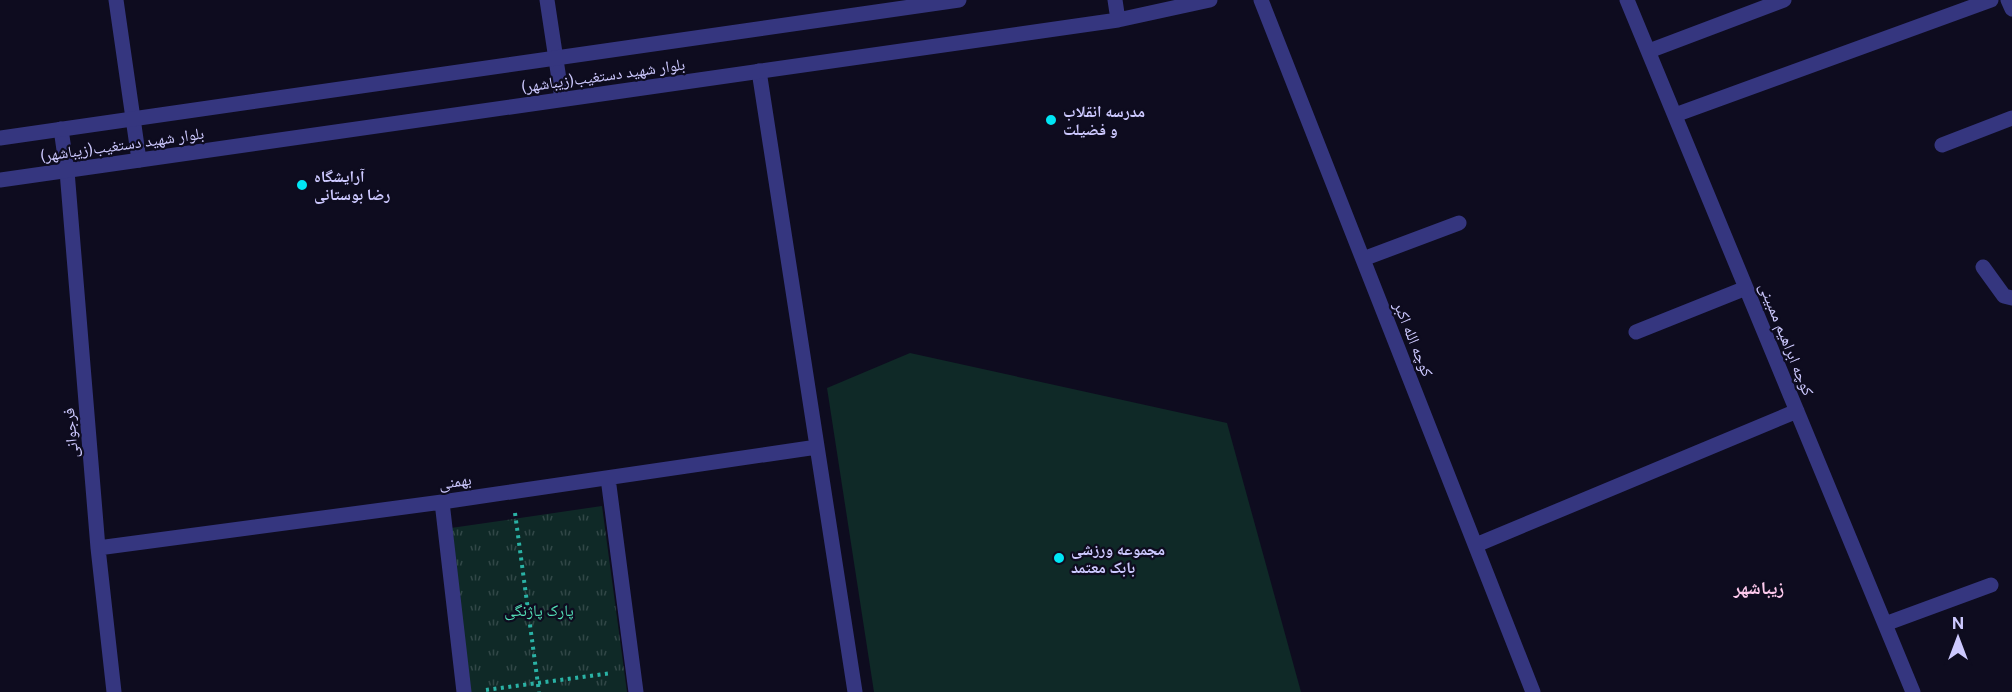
<svg xmlns="http://www.w3.org/2000/svg" width="2012" height="692" font-family="'Public Sans','Noto Naskh Arabic',sans-serif">
	<style>
		.grass { fill: url(#grass-tufts) }
		.pitch { fill: #0f2927 }
		.lines { fill: none; stroke-linecap: round; stroke-linejoin: round }
		.path { stroke: #2ab2a5; stroke-width: 4; stroke-dasharray: 3 4.5; stroke-linecap: butt }
		.minor { stroke: #35367f; stroke-width: 15 }
		.tertiary { stroke: #35367f; stroke-width: 15 }
		.poi-dot { fill: #00e6f4; stroke: #0e0c1f; stroke-width: 2 }
		.labels { text-anchor: middle; stroke-width: 4.5; stroke-linejoin: round; paint-order: stroke }
		.street-label { font-size: 16px; fill: #cdc9ff; stroke: #0e0c1f }
		.poi-label { font-size: 16px; font-weight: bold; fill: #cdc9ff; stroke: #0e0c1f; text-anchor: start }
		.park-label { font-size: 16px; fill: #54e1b8; stroke: #0e0c1f }
		.neighbourhood-label { font-size: 18px; font-weight: bold; fill: #ffcbee; stroke: #0e0c1f }
	</style>
	<defs>
		<pattern id="grass-tufts" width="24" height="20" patternUnits="userSpaceOnUse" patternTransform="scale(1.5)"><rect width="24" height="20" fill="#0f2927"/><path d="M3 7l-1-3M5 7V3M7 7l1-3M15 17l-1-3M17 17v-4M19 17l1-3" fill="none" stroke="#314747"/></pattern>
	</defs>
	<rect width="100%" height="100%" fill="#0e0c1f"/>
	<path class="grass" d="M602,506L627,692H471L451,528Z"/>
	<path class="pitch" d="M910,353L1227,423L1301,692H874L827,388Z"/>
	<g class="lines">
		<path class="path" d="M515,513L539,692
			M486,690L612,673"/>
		<path class="minor" d="M116,0L139,160
			M547,0L562,99
			M1261,0L1533,692
			M1627,0L1913,692
			M2008,0L2012,9
			M1649,51L1784,0
			M759,71L855,692
			M1675,115L1991,0
			M61,129L67,171L98,548L114,692
			M1942,145L2012,118
			M1363,259L1459,223
			M1983,267L2004,296L2012,298
			M1636,332L1746,288
			M608,478L636,692
			M442,502L464,692
			M1476,545L1797,411
			M98,548L442,502L817,447
			M1885,624L1991,585"/>
		<path class="tertiary" d="M1115,0L1118,20
			M0,138L959,0
			M0,180L1118,20L1210,0"/>
	</g>
	<g class="poi-dot">
		<circle cx="1051" cy="120" r="6"/>
		<circle cx="302" cy="185" r="6"/>
		<circle cx="1059" cy="558" r="6"/>
	</g>
	<g class="labels">
		<g class="street-label">
			<text transform="translate(603 75) rotate(-8)" y="6">بلوار شهید دستغیب(زیباشهر)</text>
			<text transform="translate(122 144) rotate(-8)" y="6">بلوار شهید دستغیب(زیباشهر)</text>
			<text transform="translate(1414 339) rotate(68)" y="6">کوچه الله اکبر</text>
			<text transform="translate(1787 339) rotate(68)" y="6">کوچه ابراهیم ممبینی</text>
			<text transform="translate(70 433) rotate(-95)" y="6">فرجوانی</text>
			<text transform="translate(455 481) rotate(-8)" y="6">بهمنی</text>
		</g>
		<g class="poi-label">
			<text x="1063" y="117">مدرسه انقلاب<tspan x="1063" dy="18">و فضیلت</tspan></text>
			<text x="314" y="182">آرایشگاه<tspan x="314" dy="18">رضا بوستانی</tspan></text>
			<text x="1071" y="555">مجموعه ورزشی<tspan x="1071" dy="18">بابک معتمد</tspan></text>
		</g>
		<g class="park-label">
			<text x="539" y="616">پارک پاژنگی</text>
		</g>
		<g class="neighbourhood-label">
			<text x="1759" y="594">زیباشهر</text>
		</g>
	</g>
	<g transform="translate(1958 638)" stroke="#0e0c1f" stroke-width="4.5" paint-order="stroke">
	<path d="M0-4.5L10 22L0 15L-10 22Z" fill="#cdc9ff"/>
	<text y="-9" font-size="16" font-weight="bold" text-anchor="middle" fill="#cdc9ff">N</text>
	</g>
</svg>
